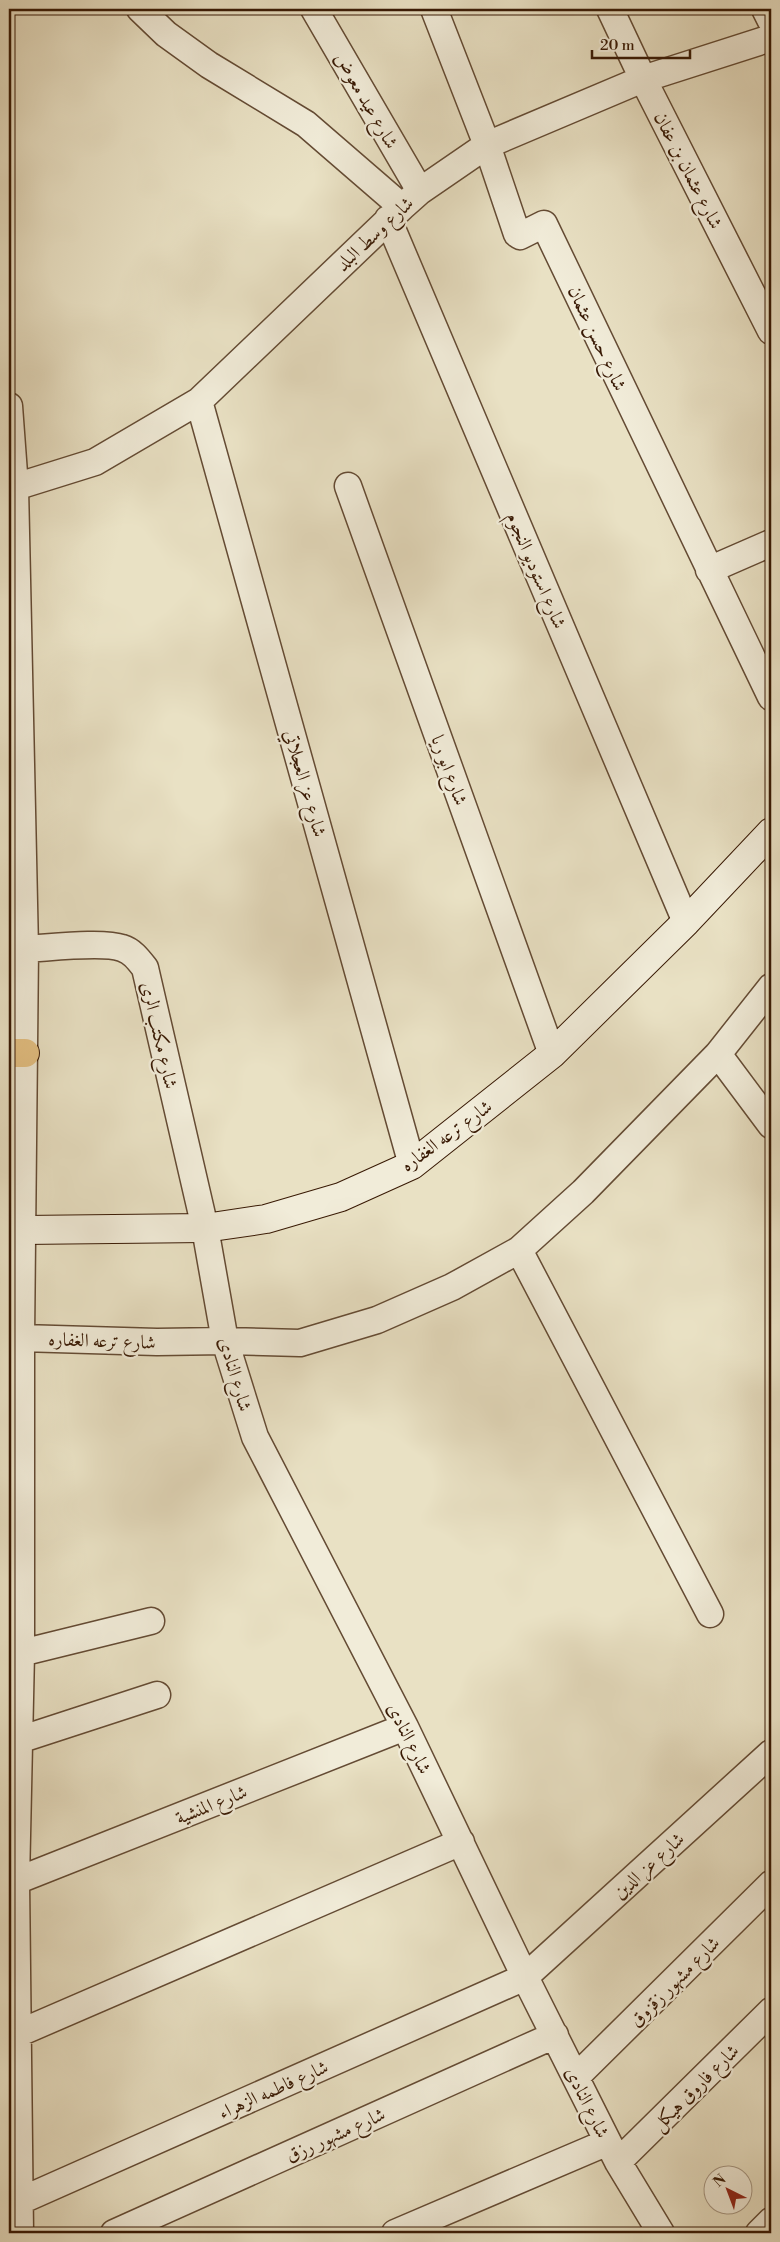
<svg xmlns="http://www.w3.org/2000/svg" width="780" height="2242" font-family="'Libre Bodoni',Amiri,serif">
	<style>
		.lines { fill: none; stroke-linecap: round; stroke-linejoin: round }
		.street-casing { stroke: #644b34; stroke-width: 29 }
		.secondary-casing { stroke: #381904; stroke-width: 30 }
		.highway-casing { stroke: #381904; stroke-width: 30 }
		.street { stroke: #f1ecd9; stroke-width: 26 }
		.secondary { stroke: #f1ecd9; stroke-width: 28 }
		.highway { stroke: #e4c082; stroke-width: 28 }
		.labels { text-anchor: middle; stroke-width: 4.5; stroke-linejoin: round; paint-order: stroke }
		.street-label { font-size: 19px; fill: #381904; stroke: #f1ecd9 }
	</style>
	<rect width="100%" height="100%" fill="#e9e1c4"/>
	<filter id="stains"><feTurbulence type="fractalNoise" baseFrequency=".004" numOctaves="4"/><feColorMatrix values="0 0 0 0 .2 0 0 0 0 .09 0 0 0 0 .02 0 0 0 .5 -.17"/></filter>
	<radialGradient id="worn" r=".72"><stop offset=".6" stop-color="#630" stop-opacity="0"/><stop offset="1" stop-color="#630" stop-opacity=".3"/></radialGradient>
	<g class="lines">
		<g class="street-casing">
			<path id="street" d="M140,9L166,34L209,65L306,124L402,207
				M314,9L420,191
				M434,9L487,145L517,234L520,236L544,224L771,697
				M610,9L643,79L771,331
				M765,9L771,21
				M388,219L686,922
				M199,401L412,1165
				M9,406L15,487L25,949L21,1338V1653L16,1881L20,2233
				M348,486L552,1054
				M15,487L95,462L199,401L402,207L420,191L487,145L643,79L771,38
				M709,570L771,543
				M25,949C48,948 102,941 122,948C132,951 138,959 145,968L205,1228L225,1341L255,1437L405,1727L525,1977L618,2162L661,2233
				M718,1054L771,1125
				M519,1250L710,1614
				M21,1338L157,1342L225,1341L300,1343L377,1320L452,1287L519,1250L583,1192L718,1054L771,987
				M21,1653L151,1621
				M19,1740L157,1695
				M16,1881L405,1727
				M17,2034L461,1842
				M576,2077L771,1884
				M618,2162L771,2011
				M20,2201L525,1977L771,1753
				M114,2233L555,2035
				M395,2233L608,2142
				M759,2233L771,2221"/>
		</g>
		<g class="secondary-casing">
			<path id="secondary" d="M22,1230L205,1228L266,1219L341,1197L412,1165L552,1054L686,922L771,832"/>
		</g>
		<g class="highway-casing">
			<path id="highway" d="M9,1053H25"/>
		</g>
		<use href="#street" class="street"/>
		<use href="#secondary" class="secondary"/>
		<use href="#highway" class="highway"/>
	</g>
	<g class="labels">
		<g class="street-label">
			<text transform="translate(367 100) rotate(60)" y="7">شارع عيد معوض</text>
			<text transform="translate(689 170) rotate(63)" y="7">شارع عثمان بن عفان</text>
			<text transform="translate(374 233) rotate(-43)" y="7">شارع وسط البلد</text>
			<text transform="translate(598 338) rotate(65)" y="7">شارع حسن عثمان</text>
			<text transform="translate(537 570) rotate(67)" y="7">شارع استوديو النجوم</text>
			<text transform="translate(450 770) rotate(70)" y="7">شارع ابو ريا</text>
			<text transform="translate(306 783) rotate(74)" y="7">شارع عز العجلاتي</text>
			<text transform="translate(160 1035) rotate(77)" y="7">شارع مكتب الرى</text>
			<text transform="translate(446 1135) rotate(-36)" y="7">شارع ترعه الغفاره</text>
			<text transform="translate(102 1340) rotate(2)" y="7">شارع ترعه الغفاره</text>
			<text transform="translate(236 1374) rotate(74)" y="7">شارع النادى</text>
			<text transform="translate(410 1738) rotate(64)" y="7">شارع النادى</text>
			<text transform="translate(211 1804) rotate(-22)" y="7">شارع المنشية</text>
			<text transform="translate(648 1865) rotate(-42)" y="7">شارع عز الدين</text>
			<text transform="translate(674 1981) rotate(-45)" y="7">شارع مشهور زقزوق</text>
			<text transform="translate(695 2087) rotate(-45)" y="7">شارع فاروق هيكل</text>
			<text transform="translate(273 2089) rotate(-24)" y="7">شارع فاطمه الزهراء</text>
			<text transform="translate(588 2102) rotate(64)" y="7">شارع النادى</text>
			<text transform="translate(335 2134) rotate(-24)" y="7">شارع مشهور رزق</text>
		</g>
	</g>
	<rect width="780" height="2242" fill="none" stroke="#e9e1c4" stroke-width="30"/>
	<rect x="10" y="10" width="760" height="2222" fill="none" stroke="#381904" stroke-width="2.5"/>
	<rect x="15" y="15" width="750" height="2212" fill="none" stroke="#381904"/>
	<g transform="translate(728 2190) rotate(318)"><circle r="24" fill="#f1ecd9" stroke="#a79884"/>
	<path d="M0-4L9 19L0 12L-9 19Z" fill="#8f2418"/>
	<text y="-8" font-size="14" font-weight="bold" text-anchor="middle" fill="#381904">N</text>
	</g>
	<path d="M592 50v8h98v-8" fill="none" stroke="#381904" stroke-width="2.5"/>
	<text x="600" y="50" font-size="15" fill="#381904" stroke="#f1ecd9" stroke-width="4" paint-order="stroke">20 m</text>
	<rect width="100%" height="100%" filter="url(#stains)"/>
	<rect width="100%" height="100%" fill="url(#worn)"/>
</svg>
